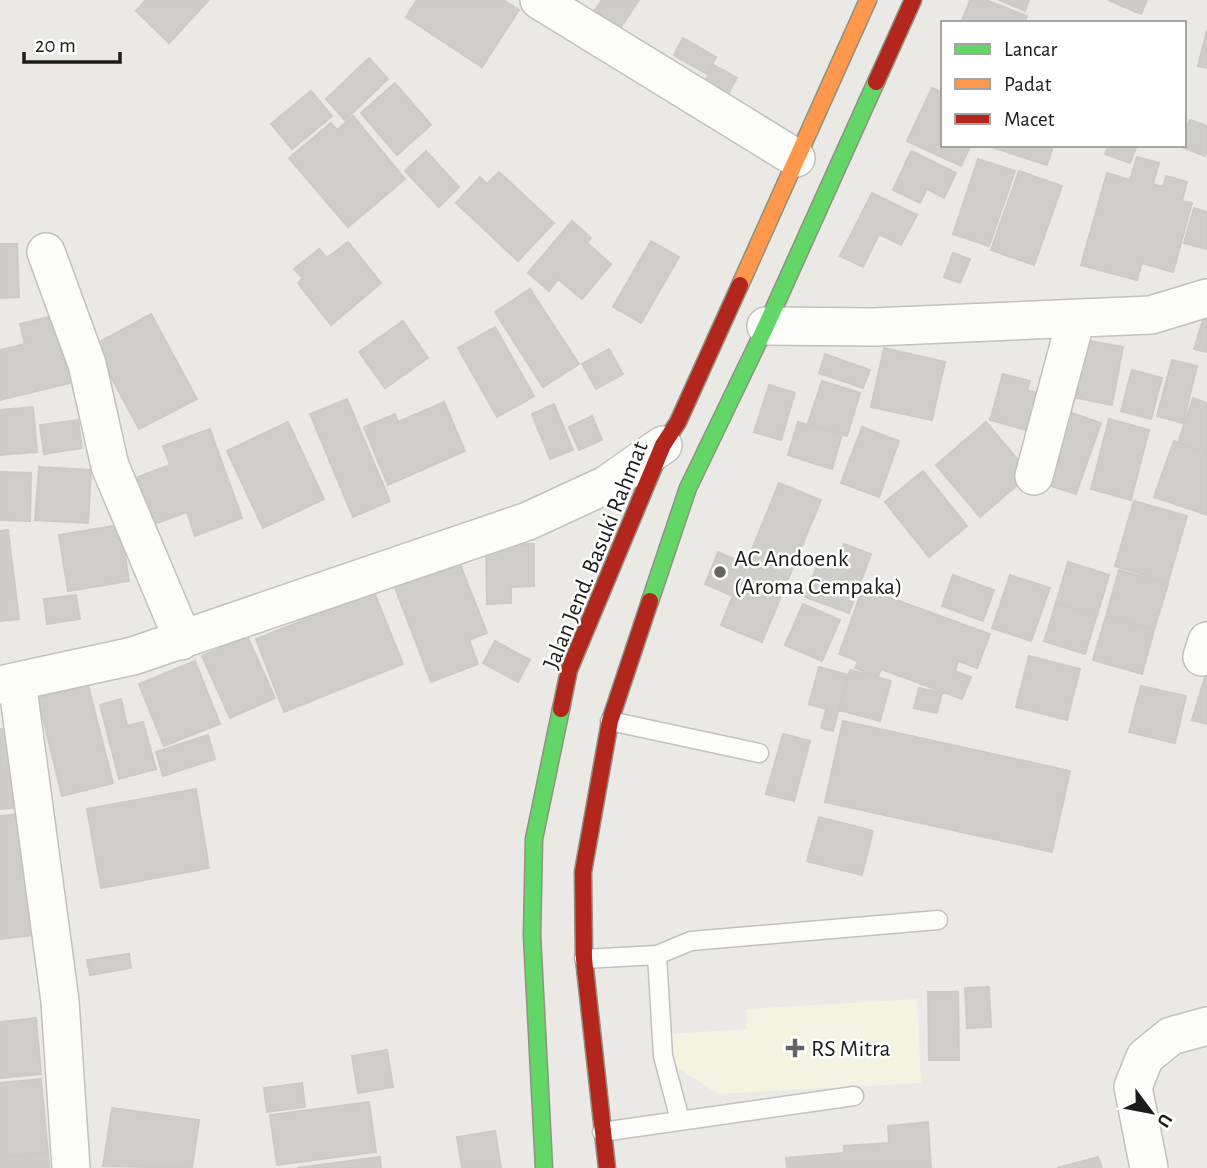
<svg xmlns="http://www.w3.org/2000/svg" width="1207" height="1168" font-family="'Alegreya Sans',sans-serif">
	<style>
		.education { fill: #f2f3e1 }
		.building { fill: #cecdca; stroke: #cdcac7; stroke-width: 2 }
		.lines { fill: none; stroke-linecap: round; stroke-linejoin: round }
		.lane-casing { stroke: #c1c1bf; stroke-width: 21 }
		.street-casing { stroke: #c1c1bf; stroke-width: 40 }
		.fast-casing { stroke: #8f927f; stroke-width: 19 }
		.slow-casing { stroke: #8f927f; stroke-width: 19 }
		.jam-casing { stroke: #8f927f; stroke-width: 19 }
		.lane { stroke: #fcfcfb; stroke-width: 18 }
		.street { stroke: #fcfcfb; stroke-width: 37 }
		.fast { stroke: #63d668; stroke-width: 16 }
		.slow { stroke: #ff974d; stroke-width: 16 }
		.jam { stroke: #b3261e; stroke-width: 16 }
		.poi-dot { fill: #646462; stroke: #fff; stroke-width: 2.5 }
		.labels { text-anchor: middle; stroke-width: 5; stroke-linejoin: round; paint-order: stroke }
		.street-label { font-size: 24px; fill: #1c1c1c; stroke: #fff }
		.poi-label { font-size: 24px; fill: #1c1c1c; stroke: #fff; text-anchor: start }
	</style>
	<rect width="100%" height="100%" fill="#eae9e5"/>
	<path class="education" d="M917,999L921,1083L718,1094L670,1063L669,1034L747,1029L746,1009Z"/>
	<path class="building" d="M146,0H209L169,43L136,11Z
		M417,0H503L519,10L482,67L406,17Z
		M602,0H639L610,43L584,26Z
		M970,0H986L1027,16L1025,23H961Z
		M999,0H1029L1025,11Z
		M1108,0H1147L1141,14Z
		M1207,30V68L1198,66Z
		M683,38L716,57L707,74L674,55Z
		M369,58L388,79L345,120L326,99Z
		M714,65L737,78L723,103L700,90Z
		M395,83L431,125L397,155L361,113Z
		M932,88L943,93V145H971L961,166L907,141Z
		M311,91L332,116L292,149L271,124Z
		M353,116L405,179L348,227L289,158L331,123L337,130Z
		M1190,120L1207,126V150L1205,156L1179,146L1184,145V133Z
		M1047,145L1053,147L1047,165L988,146Z
		M1109,145H1137L1130,163L1105,154Z
		M426,151L459,187L439,207L405,171Z
		M911,151L956,173L944,198L927,189L920,203L893,190Z
		M1137,157L1159,163L1153,184L1163,187L1166,176L1187,182L1182,201L1192,203L1173,272L1142,263L1137,280L1081,265L1107,173L1130,180Z
		M978,159L1015,171L989,246L953,234Z
		M1019,171L1062,186L1034,265L991,250Z
		M499,172L554,223L518,261L456,203L480,177L487,184Z
		M872,193L917,215L901,245L879,234L863,267L840,256Z
		M1194,208L1207,212V249L1184,243Z
		M572,221L591,238L587,243L611,264L582,299L558,279L549,291L528,273Z
		M651,241L679,257L641,323L613,307Z
		M348,242L381,283L331,325L298,283L303,278L294,269L319,249L327,258Z
		M0,244H17L19,297L0,298Z
		M953,253L970,259L960,283L944,277Z
		M530,289L579,364L543,387L495,312Z
		M1207,307V352L1194,349Z
		M151,314L197,399L139,429L94,345Z
		M53,316L70,383L0,400V350L25,344L20,324Z
		M403,321L428,358L385,388L359,352Z
		M495,327L534,396L497,417L458,348Z
		M1084,340L1123,347L1112,405L1073,397Z
		M884,348L945,362L932,420L871,407Z
		M609,349L623,374L596,389L582,364Z
		M825,354L870,370L863,388L819,373Z
		M1172,360L1197,366L1183,423L1157,416Z
		M1132,370L1162,378L1151,419L1121,411Z
		M1003,374L1030,381L1027,390L1043,395L1033,432L990,420Z
		M822,381L860,393L847,436L808,423Z
		M769,385L795,393L781,440L754,432Z
		M1193,398L1207,403V453L1178,443Z
		M347,399L390,501L353,517L310,414Z
		M444,402L465,451L388,485L364,427L395,414L398,422Z
		M554,404L573,450L550,459L532,414Z
		M33,407L37,452L0,455V410Z
		M1069,412L1101,423L1076,494L1045,484Z
		M592,416L602,440L579,450L569,427Z
		M1109,419L1149,430L1131,500L1091,489Z
		M78,420L82,448L44,454L40,425Z
		M288,422L324,499L263,528L227,451Z
		M798,422L842,435L832,469L788,455Z
		M986,422L1030,474L980,517L936,465Z
		M862,427L899,441L879,497L841,483Z
		M210,429L242,518L195,536L187,512L146,527L130,480L170,465L163,446Z
		M1174,441L1207,453V515L1154,497Z
		M39,467L91,470L88,523L35,520Z
		M923,471L967,526L929,557L885,502Z
		M0,472L31,473L30,521L0,520Z
		M779,483L821,500L762,642L721,625L733,596L705,584L718,552L746,564Z
		M1134,501L1187,516L1168,582L1115,566Z
		M120,525L129,581L68,591L59,535Z
		M8,530L19,619L0,621V531Z
		M534,544V586L511,587V603L487,604L486,545Z
		M844,544L871,554L849,613L805,597L821,555L838,561Z
		M458,559L487,633L469,640L478,664L431,682L394,585Z
		M1068,562L1109,575L1097,615L1056,603Z
		M1119,570L1168,584L1154,630L1106,616Z
		M953,575L994,590L983,621L942,606Z
		M1010,575L1050,588L1031,641L992,628Z
		M863,588L990,634L977,668L958,661L955,671L971,677L962,699L881,669L878,677L855,668L858,661L839,654Z
		M374,592L403,664L284,712L256,639Z
		M76,595L80,619L47,624L44,599Z
		M1056,603L1097,615L1085,654L1044,641Z
		M803,604L840,620L822,661L785,645Z
		M1106,616L1154,630L1142,674L1093,660Z
		M247,636L275,698L230,718L202,656Z
		M495,641L530,660L518,682L483,663Z
		M1029,656L1080,669L1067,720L1016,707Z
		M195,661L220,724L164,746L139,684Z
		M819,667L848,675L833,731L821,728L826,709L809,704Z
		M850,670L891,681L880,721L839,710Z
		M1207,670V724L1192,720Z
		M88,685L113,783L62,796L38,698Z
		M1141,686L1186,696L1175,743L1129,732Z
		M919,688L942,693L937,713L914,708Z
		M121,699L127,726L143,722L156,769L119,779L100,705Z
		M843,721L1070,771L1052,852L825,802Z
		M17,728L24,807L0,809V729Z
		M783,734L810,741L794,801L766,794Z
		M208,735L215,759L163,776L156,752Z
		M196,789L209,868L101,888L87,809Z
		M22,814L34,935L0,939V816Z
		M819,817L873,831L862,875L807,861Z
		M129,954L131,968L90,975L87,960Z
		M989,987L991,1027L967,1028L965,988Z
		M928,992H958L959,1060H929Z
		M36,1018L41,1074L0,1078V1022Z
		M387,1050L393,1087L358,1093L352,1056Z
		M41,1079L48,1153L0,1158V1083Z
		M302,1083L305,1107L267,1112L264,1088Z
		M369,1102L376,1152L277,1165L270,1115Z
		M112,1108L199,1120L192,1168L103,1166Z
		M928,1122L931,1168H787L786,1158L844,1153V1146L889,1143L888,1126Z
		M495,1131L501,1168H462L457,1137Z
		M48,1153L49,1168H0V1158Z
		M380,1157L381,1168H297Z
		M1098,1157L1102,1168H1057Z"/>
	<g class="lines">
		<g class="lane-casing">
			<path id="lane" d="M610,721L759,753
				M657,955L663,1056L680,1120
				M584,959L657,955L691,941L938,920
				M602,1132L854,1096"/>
		</g>
		<g class="street-casing">
			<path id="street" d="M539,0L796,158
				M46,252L87,364L110,466L176,623L181,641
				M766,326L874,327L1151,315L1207,298
				M1034,476L1076,319
				M1202,657L1207,641
				M17,681L60,1001L71,1168
				M0,685L133,656L528,521L606,485L663,445
				M1149,1168L1133,1087L1145,1057L1171,1036L1207,1026"/>
		</g>
		<g class="fast-casing">
			<path id="fast" d="M650,601L688,488L766,326L876,82
				M544,1168L532,935L534,839L561,709"/>
		</g>
		<g class="slow-casing">
			<path id="slow" d="M740,285L868,0"/>
		</g>
		<g class="jam-casing">
			<path id="jam" d="M876,82L913,0
				M561,709L569,670L663,445L678,422L740,285
				M607,1168L584,959L583,872L610,721L650,601"/>
		</g>
		<use href="#lane" class="lane"/>
		<use href="#street" class="street"/>
		<use href="#fast" class="fast"/>
		<use href="#slow" class="slow"/>
		<use href="#jam" class="jam"/>
	</g>
	<g class="poi-dot">
		<circle cx="720" cy="572" r="7"/>
		<path d="M791.5 1037.5h7v7h7v7h-7v7h-7v-7h-7v-7h7z"/>
	</g>
	<g class="labels">
		<g class="street-label">
			<text transform="translate(595 555) rotate(-68)" y="8">Jalan Jend. Basuki Rahmat</text>
		</g>
		<g class="poi-label">
			<text x="734" y="566">AC Andoenk<tspan x="734" dy="28">(Aroma Cempaka)</tspan></text>
			<text x="811" y="1056">RS Mitra</text>
		</g>
	</g>
	<rect x="941" y="21" width="245" height="126" fill="#ffffff" stroke="#a4a4a4" stroke-width="2"/>
	<rect x="955" y="44" width="35" height="10" fill="#63d668" stroke="#a4a4a4" stroke-width="2"/>
	<text x="1004" y="56" font-size="21" fill="#1c1c1c">Lancar</text>
	<rect x="955" y="79" width="35" height="10" fill="#ff974d" stroke="#a4a4a4" stroke-width="2"/>
	<text x="1004" y="91" font-size="21" fill="#1c1c1c">Padat</text>
	<rect x="955" y="114" width="35" height="10" fill="#b3261e" stroke="#a4a4a4" stroke-width="2"/>
	<text x="1004" y="126" font-size="21" fill="#1c1c1c">Macet</text>
	<g transform="translate(1151 1112) rotate(122)" stroke="#ffffff" stroke-width="5" paint-order="stroke">
	<path d="M0-5L12 26L0 18L-12 26Z" fill="#1c1c1c"/>
	<text y="-10" font-size="19" font-weight="bold" text-anchor="middle" fill="#1c1c1c">U</text>
	</g>
	<path d="M24 52v10h96v-10" fill="none" stroke="#1c1c1c" stroke-width="3.5"/>
	<text x="35" y="52" font-size="21" fill="#1c1c1c" stroke="#ffffff" stroke-width="5" paint-order="stroke">20 m</text>
</svg>
